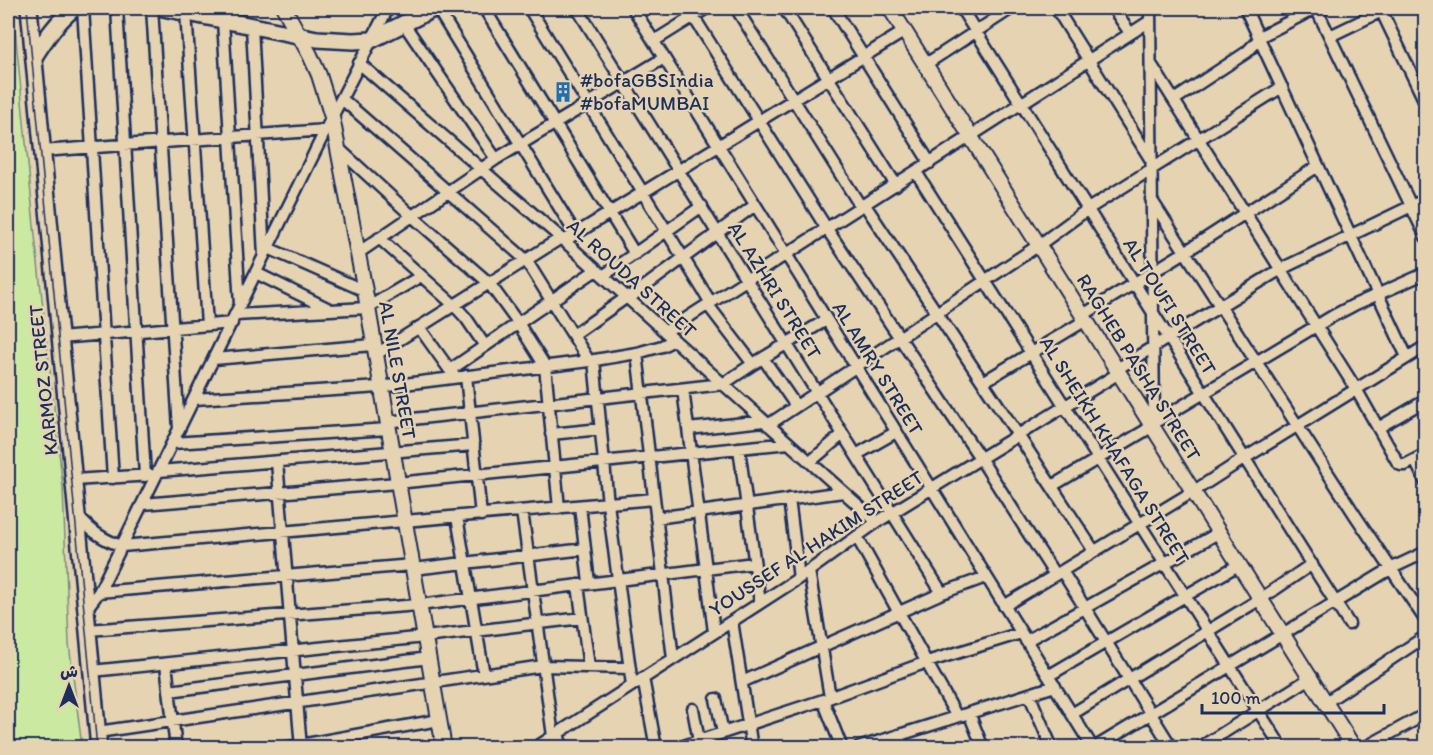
<svg xmlns="http://www.w3.org/2000/svg" width="1433" height="755" font-family="Itim,'Playpen Sans Arabic',sans-serif">
	<style>
		.green { fill: #cce9a1; stroke: #748c80; stroke-width: 1.5 }
		.lines { fill: none; stroke-linecap: round; stroke-linejoin: round }
		.minor-casing { stroke: #1b2f5e; stroke-width: 15 }
		.tertiary-casing { stroke: #1b2f5e; stroke-width: 18 }
		.secondary-casing { stroke: #1b2f5e; stroke-width: 20 }
		.minor { stroke: #e6d3b1; stroke-width: 10 }
		.tertiary { stroke: #e6d3b1; stroke-width: 14 }
		.secondary { stroke: #e6d3b1; stroke-width: 15 }
		.tram { stroke: #1b2f5e; stroke-width: 1.5 }
		.labels { text-anchor: middle; stroke-width: 5; stroke-linejoin: round; paint-order: stroke }
		.poi-label { font-size: 20px; fill: #1b2f5e; stroke: #e6d3b1; text-anchor: start }
		.street-label { font-size: 20px; fill: #1b2f5e; stroke: #e6d3b1 }
	</style>
	<rect width="100%" height="100%" fill="#e6d3b1"/>
	<filter id="ink" filterUnits="userSpaceOnUse"><feTurbulence type="fractalNoise" baseFrequency=".0167" numOctaves="2"/><feDisplacementMap in="SourceGraphic" scale="12" xChannelSelector="R" yChannelSelector="G"/><feConvolveMatrix kernelMatrix="1 2 1 2 8 2 1 2 1" color-interpolation-filters="sRGB"/></filter>
	<g filter="url(#ink)">
		<path class="green" d="M8,8H13L35,236L63,488L69,644L82,747H8Z"/>
		<g class="lines">
			<g class="minor-casing">
				<path id="minor" d="M83,8L113,478
					M117,8L145,476
					M152,8L179,429
					M216,8L223,20L224,37L240,305
					M437,8L575,233
					M484,8L635,254
					M529,8L711,303
					M577,8L942,593
					M633,8L1093,748
					M688,8L827,229L980,458L1055,575
					M736,8L861,207
					M784,8L896,185
					M833,8L930,163
					M961,8L1349,624
					M1056,8L1151,160
					M1113,8L1130,33
					M1150,8L1154,422
					M1245,8L1407,357
					M1316,8L1426,237
					M1380,8L1426,104
					M186,12L207,325
					M404,24L496,159
					M252,26L264,256
					M1330,36L1388,8
					M654,41L707,8
					M359,63L561,238L723,384L877,522
					M926,64L1012,8
					M1151,64L1356,389L1398,463L1401,465H1405L1426,454
					M342,99L526,260L589,361
					M1174,100L1247,52L1263,35L1316,8
					M338,148L412,216L489,283L518,323L545,366L559,508
					M42,151L326,130
					M916,172L1282,748
					M1151,199L1355,515L1426,621
					M865,205L1018,435L1094,551
					M379,238L454,305L466,318L485,346
					M564,241L905,31
					M268,248L365,291
					M358,253L496,159L664,58
					M256,273L329,309
					M603,276L702,206
					M628,299L755,205
					M708,305L753,364
					M236,315L367,308L421,276
					M1083,315L1185,252L1318,166
					M419,327L454,376
					M665,332L1150,21
					M573,335L627,297
					M60,338L232,323
					M637,353L673,659
					M375,355L561,238
					M763,358L796,406
					M214,359L373,345
					M594,360L608,504L632,685
					M1117,369L1281,269L1426,199
					M450,370L596,270
					M466,376L481,515
					M983,382L1086,320
					M683,389L714,632
					M195,399L380,387L589,361L637,353L662,346L674,340
					M386,422L723,384L753,364L826,320
					M1152,424L1333,316L1354,305L1426,273
					M768,425L1039,245L1088,209L1282,87
					M1378,428L1426,400
					M688,429L764,421
					M551,434L601,429
					M173,443L388,429
					M739,448L760,603
					M856,455L896,432
					M1415,460L1426,483
					M277,462L301,748
					M810,462L843,434
					M159,471L474,445
					M74,480L151,475
					M1052,486L1153,426
					M789,499L799,578
					M143,504L397,483L789,443
					M580,506L589,583
					M522,511L553,736
					M78,516C90,531 103,540 122,546L654,499
					M457,517L484,675
					M656,518L843,492
					M857,537L957,717
					M413,569L585,549
					M809,571L830,697
					M1062,571L1172,748
					M578,585L589,667
					M99,592L412,565
					M1004,606L1194,491L1245,458L1426,346
					M87,608L99,592L332,117L388,8
					M732,621L752,748
					M88,630L419,605L754,563
					M1026,641L1220,532
					M166,664L176,748
					M92,671L425,637L582,618
					M1048,676L1240,564
					M643,678L656,748
					M742,682L942,593L986,577
					M169,691L429,658
					M1029,694L1052,748
					M716,699L723,733
					M823,700L842,748
					M1326,702L1426,636
					M693,709L699,741
					M969,713L983,748
					M1072,714L1262,598L1312,564
					M98,732L543,666L630,668
					M558,733L562,748
					M898,735L904,748
					M284,748L439,720
					M535,748L799,578L877,522L1119,373
					M677,748L823,700L927,662L1021,633
					M858,748L1055,686
					M1094,748L1392,568L1426,552
					M1199,748L1312,677
					M1364,748L1426,714"/>
			</g>
			<g class="tertiary-casing">
				<path id="tertiary" d="M284,8L310,55L319,75L332,117L365,291L444,748
					M890,8L1354,748"/>
			</g>
			<g class="secondary-casing">
				<path id="secondary" d="M29,8L99,748
					M163,8L317,39L353,41L371,40L435,8
					M34,57C46,38 57,22 74,8"/>
			</g>
			<use href="#minor" class="minor"/>
			<use href="#tertiary" class="tertiary"/>
			<use href="#secondary" class="secondary"/>
			<path class="tram" d="M27,8L97,748"/>
		</g>
	</g>
	<defs>
		<g id="building-bare" transform="scale(1.62)"><path d="M-4-6H4V6H1V3H-1V6H-4ZM-2.5-4.3h1.7v1.8h-1.7ZM.8-4.3h1.7v1.8H.8ZM-2.5-1h1.7V.8h-1.7ZM.8-1h1.7V.8H.8Z" fill="#1f6fb2" stroke="#e6d3b1" stroke-width="2.5" paint-order="stroke"/></g>
	</defs>
	<g fill-rule="evenodd">
		<use href="#building-bare" x="563" y="92"/>
	</g>
	<g class="labels">
		<g class="poi-label">
			<text x="580" y="87">#bofaGBSIndia<tspan x="580" dy="23">#bofaMUMBAI</tspan></text>
		</g>
		<g class="street-label">
			<text transform="translate(632 278) rotate(42)" y="7">AL ROUDA STREET</text>
			<text transform="translate(775 290) rotate(58)" y="7">AL AZHRI STREET</text>
			<text transform="translate(1170 306) rotate(58)" y="7">AL TOUFI STREET</text>
			<text transform="translate(1139 367) rotate(58)" y="7">RAGHEB PASHA STREET</text>
			<text transform="translate(878 368) rotate(58)" y="7">AL AMRY STREET</text>
			<text transform="translate(398 370) rotate(80)" y="7">AL NILE STREET</text>
			<text transform="translate(43 380) rotate(-96)" y="7">KARMOZ STREET</text>
			<text transform="translate(1115 450) rotate(58)" y="7">AL SHEIKH KHAFAGA STREET</text>
			<text transform="translate(816 543) rotate(-33)" y="7">YOUSSEF AL HAKIM STREET</text>
		</g>
	</g>
	<rect width="1433" height="755" fill="none" stroke="#e6d3b1" stroke-width="30"/>
	<rect x="15" y="15" width="1403" height="725" fill="none" stroke="#1b2f5e" stroke-width="2" filter="url(#ink)"/>
	<g transform="translate(69 686)" stroke="#e6d3b1" stroke-width="4.5" paint-order="stroke">
	<path d="M0-4.5L10 22L0 15L-10 22Z" fill="#1b2f5e"/>
	<text y="-9" font-size="16" font-weight="bold" text-anchor="middle" fill="#1b2f5e">ش</text>
	</g>
	<path d="M1202 704v9h182v-9" fill="none" stroke="#1b2f5e" stroke-width="3"/>
	<text x="1211" y="704" font-size="18" fill="#1b2f5e" stroke="#e6d3b1" stroke-width="4.5" paint-order="stroke">100 m</text>
</svg>
